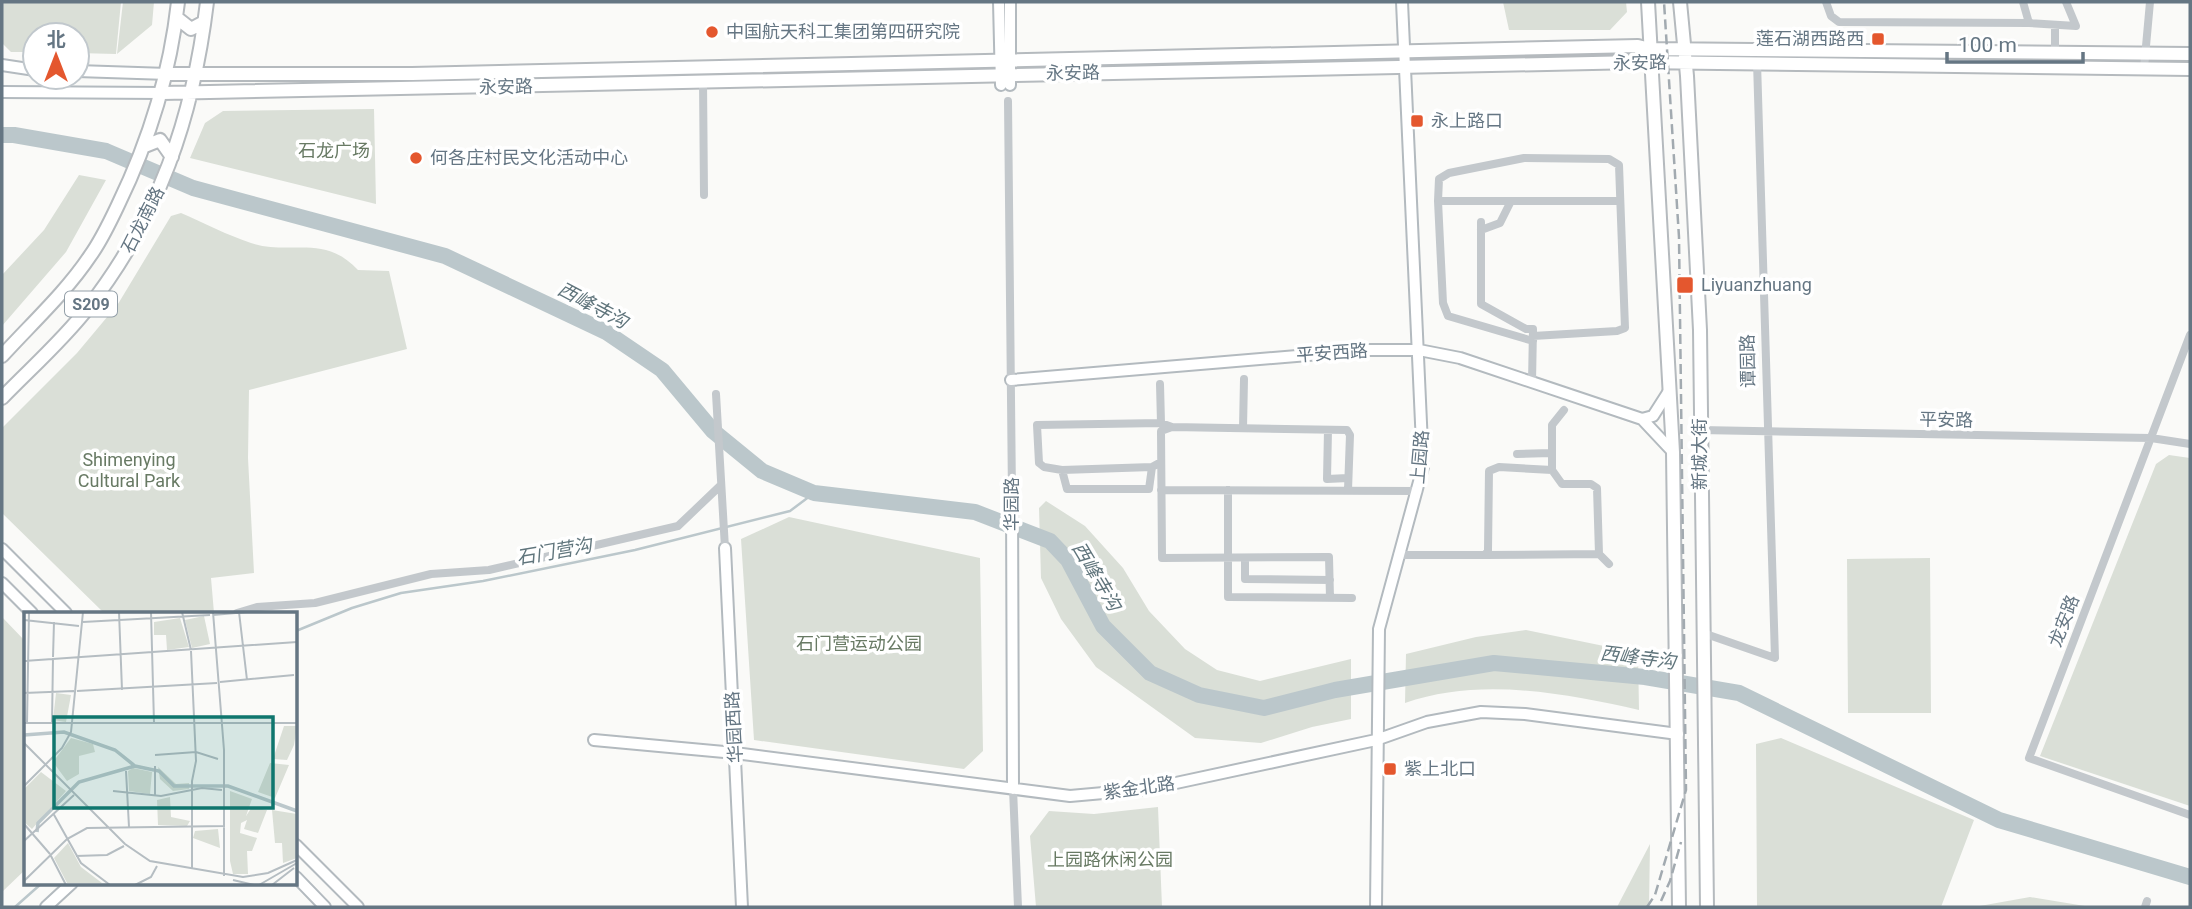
<svg xmlns="http://www.w3.org/2000/svg" width="2192" height="909" font-family="Roboto,'Noto Sans SC',sans-serif">
	<style>
		.green { fill: #dadfd7 }
		.lines { fill: none; stroke-linecap: round; stroke-linejoin: round }
		.stream { stroke: #bbc7cb; stroke-width: 2.5 }
		.river { stroke: #bbc7cb; stroke-width: 16 }
		.secondary-casing { stroke: #b3babf; stroke-width: 14 }
		.primary-casing { stroke: #b5babe; stroke-width: 16 }
		.street { stroke: #c3c8cc; stroke-width: 8 }
		.secondary { stroke: #fff; stroke-width: 10 }
		.primary { stroke: #fff; stroke-width: 12 }
		.rail { stroke: #a2aab0; stroke-width: 2.5; stroke-dasharray: 10 5; stroke-linecap: butt }
		.poi-dot { fill: #e4572e; stroke: #fff; stroke-width: 2.5 }
		.labels { text-anchor: middle; stroke-width: 7; stroke-linejoin: round; paint-order: stroke }
		.shield { fill: #fff; stroke: #939fa8; stroke-width: 2 }
		.shield-label { font-size: 16px; font-weight: bold; fill: #657683 }
		.poi-label { font-size: 18px; fill: #657683; stroke: #fff; text-anchor: start }
		.street-label { font-size: 18px; fill: #657683; stroke: #fff }
		.park-label { font-size: 18px; fill: #687a64; stroke: #fff }
		.water-label { font-size: 19px; font-style: italic; fill: #60757c; stroke: #fff }
		.inset-river { fill: none; stroke: #bbc7cb; stroke-width: 3.5 }
		.inset-road { fill: none; stroke: #b5bdc2; stroke-width: 2 }
		.view { fill: #0f766e; fill-opacity: 0.15; stroke: #0f766e; stroke-width: 3.5 }
		.inset-edge { fill: none; stroke: #657683; stroke-width: 3.5 }
	</style>
	<rect width="100%" height="100%" fill="#fafaf8"/>
	<path class="green" d="M2,2H121L116,54L77,53V35H35V52H11L2,43Z
		M123,2H154L152,25L117,54Z
		M1503,2H1626L1627,12L1610,30H1509Z
		M374,109L376,204L190,158L205,123L223,111Z
		M79,175L106,180L66,252L2,326V275L44,230Z
		M181,213C204,223 227,235 251,243C292,256 323,233 358,270L389,271L407,349L249,390L248,458L254,573L211,578L214,613H104L2,513V428L77,353L118,304L171,216Z
		M2169,455L2190,458V806L2040,756L2156,464Z
		M1046,501L1085,526L1123,568L1149,611L1185,649L1217,670L1260,681L1351,659V719L1312,727L1261,743L1195,738L1096,667L1061,619L1041,578L1039,508Z
		M789,517L980,558L983,751L964,769L754,740L741,539Z
		M1930,558L1931,713H1848L1847,559Z
		M2,617L26,642V869L2,892Z
		M1526,630L1638,653L1639,710C1564,693 1479,677 1405,703L1406,654L1476,637Z
		M1781,738L1974,820L1941,907H1757L1756,744Z
		M1158,807L1162,907H1036L1030,836L1049,811L1094,814Z
		M1650,844L1649,907H1617Z
		M2030,897L2091,907H1974Z"/>
	<g class="lines">
		<path class="stream" d="M296,631L352,608L401,593L483,581L635,550L790,511L814,493
			M15,907L42,883"/>
		<path class="river" d="M2,135H14L106,151L193,188L445,256L606,332L662,370L713,431L762,471L814,493L975,512L1050,541L1068,560L1103,626L1150,673L1199,695L1264,708L1335,690L1494,663L1645,677L1739,693L1999,820L2190,877"/>
		<g class="secondary-casing">
			<path id="secondary" d="M999,2L1001,85
				M1010,2V85
				M2,65L35,70
				M77,71L168,74
				M2,92L163,93
				M1011,380L1368,350H1419L1460,358L1642,419
				M1669,391L1653,416L1642,419L1673,452
				M1012,497L1013,789
				M725,548L742,907
				M2,549L66,613
				M2,583L32,613
				M594,740L735,753L1070,796L1148,789L1376,740L1427,722L1481,712L1525,714L1678,734
				M296,845L358,907
				M296,877L325,907
				M46,907L72,883
				M1376,907L1379,629L1423,467L1402,2"/>
		</g>
		<g class="primary-casing">
			<path id="primary" d="M1648,2L1673,452L1679,907
				M1680,2L1687,76L1700,330L1707,907
				M177,18L191,29L204,22
				M168,74H412L1638,46L1650,49L2190,54
				M163,93L1638,62L2190,69
				M145,146L160,140L172,157
				M2,356C31,324 66,292 90,256C101,241 110,222 118,205C150,139 170,74 178,2
				M2,398C30,369 62,341 87,309C159,217 193,118 207,2"/>
		</g>
		<path class="street" d="M1826,2L1831,16L1839,22L2029,23
			M2023,2L2029,23L2076,26L2066,2
			M2055,51V26
			M2144,68L2150,2
			M703,81L704,195
			M1008,101L1012,497
			M1438,201L1439,179L1449,173L1524,158L1609,159L1619,165L1625,328L1617,331L1533,336
			M1481,222V304L1526,329H1533L1532,382
			M1481,230L1500,223L1510,203
			M2190,335L2029,758L2190,815
			M1533,341L1448,316L1443,303L1438,201H1619
			M1160,384L1161,423
			M716,394L725,548
			M1243,428L1244,379
			M1328,430L1327,479L1348,478
			M1700,430L2151,438L2190,444
			M1517,454L1551,453
			M1152,467L1062,470L1067,489H1149L1152,467L1161,462
			M1062,470L1044,467L1039,463L1037,425L1161,423L1172,427
			M1161,490L1418,491
			M1228,490V597L1352,598
			M1599,554L1609,564
			M1398,555H1485L1488,551L1489,471L1499,467L1552,470V425L1564,410
			M1485,555L1599,554L1597,488L1591,484H1562L1552,470
			M1245,558V579L1330,580
			M1330,598L1329,557L1162,558L1161,431L1172,427L1347,430L1350,435L1348,490
			M237,613L257,607L315,603L431,574L489,570L678,526L721,485
			M1703,633L1775,658L1757,62
			M1013,789L1018,907
			M2145,907L2147,901"/>
		<use href="#secondary" class="secondary"/>
		<use href="#primary" class="primary"/>
		<path class="rail" d="M1661,901L1670,881L1681,842
			M1647,907L1655,895L1686,790L1679,237L1664,2"/>
	</g>
	<g class="poi-dot">
		<circle cx="712" cy="32" r="7"/>
		<rect x="1871" y="32" width="14" height="14" rx="3.5"/>
		<rect x="1410" y="114" width="14" height="14" rx="3.5"/>
		<circle cx="416" cy="158" r="7"/>
		<rect x="1676" y="276" width="18" height="18" rx="3.5"/>
		<rect x="1383" y="762" width="14" height="14" rx="3.5"/>
	</g>
	<g class="labels">
		<rect class="shield" x="65" y="291.5" width="52" height="25" rx="5"/>
		<g class="shield-label">
			<text x="91" y="310">S209</text>
		</g>
		<g class="poi-label">
			<text x="726" y="38">中国航天科工集团第四研究院</text>
			<text x="1864" y="45" text-anchor="end">莲石湖西路西</text>
			<text x="1431" y="127">永上路口</text>
			<text x="430" y="164">何各庄村民文化活动中心</text>
			<text x="1701" y="291">Liyuanzhuang</text>
			<text x="1404" y="775">紫上北口</text>
		</g>
		<g class="street-label">
			<text transform="translate(1640 63) rotate(-1)" y="6">永安路</text>
			<text transform="translate(1073 73) rotate(-1)" y="6">永安路</text>
			<text transform="translate(506 87) rotate(-1)" y="6">永安路</text>
			<text transform="translate(143 220) rotate(-63)" y="6">石龙南路</text>
			<text transform="translate(1332 353) rotate(-4)" y="6">平安西路</text>
			<text transform="translate(1748 361) rotate(-91)" y="6">谭园路</text>
			<text transform="translate(1946 420) rotate(1)" y="6">平安路</text>
			<text transform="translate(1700 454) rotate(-90)" y="6">新城大街</text>
			<text transform="translate(1420 457) rotate(-85)" y="6">上园路</text>
			<text transform="translate(1012 504) rotate(-90)" y="6">华园路</text>
			<text transform="translate(2064 621) rotate(-69)" y="6">龙安路</text>
			<text transform="translate(734 727) rotate(-93)" y="6">华园西路</text>
			<text transform="translate(1139 788) rotate(-8)" y="6">紫金北路</text>
		</g>
		<g class="park-label">
			<text x="334" y="157">石龙广场</text>
			<text x="129" y="466">Shimenying<tspan x="129" dy="21">Cultural Park</tspan></text>
			<text x="859" y="650">石门营运动公园</text>
			<text x="1110" y="866">上园路休闲公园</text>
		</g>
		<g class="water-label">
			<text transform="translate(593 305) rotate(28)" y="7">西峰寺沟</text>
			<text transform="translate(554 551) rotate(-10)" y="7">石门营沟</text>
			<text transform="translate(1097 576) rotate(59)" y="7">西峰寺沟</text>
			<text transform="translate(1638 657) rotate(7)" y="7">西峰寺沟</text>
		</g>
	</g>
	<g transform="translate(24 612)">
		<rect width="273" height="273" fill="#fafaf8"/>
		<path d="M180,4L186,32L168,36L161,8ZM156,6L165,35L143,38L142,23H130V10ZM32,81L47,83L42,110L29,108ZM260,114H273L270,133L263,148L249,147ZM47,126L69,132L71,140L55,144V162L43,169L29,150ZM246,151L265,153L251,186L234,180ZM134,155L152,172L165,171V177L149,179L136,167ZM109,156L128,160L126,182L105,179L104,159ZM17,160L42,179L8,217L0,210V177ZM206,179L228,187L222,204L228,195L243,198L234,221L220,217L223,208L217,211L216,221L233,226L228,239H223L224,262H209L206,249ZM146,185L147,205L166,209L163,214L134,213L133,188ZM248,198L273,202V246L259,251L258,231H251ZM194,217L196,236L169,226L171,219ZM44,231L57,255L78,271H43L30,246Z" fill="#dadfd7"/>
		<path class="inset-river" d="M0,123L40,120L91,138L111,154L135,159L150,174H204L273,199M13,220L14,211L55,170L111,154"/>
		<path class="inset-road" d="M95,0L98,78M127,0L130,111M158,0L167,38M189,0L200,138V264M215,0L223,68M189,3L223,0M0,8L55,14M59,10L186,3M167,39L172,149L168,169V256M29,45L30,10M0,49L273,30M196,70L270,63M53,79L193,71M0,81L50,79M0,111H273M3,111L5,0M28,111L29,46M0,131L101,232L126,249L219,265L244,261L273,248M131,143L172,140L194,147M131,154V184M102,159L105,215M0,174L38,136L47,120L59,0M89,179L137,184L178,176L198,178M29,201L57,251L86,273M0,212L26,242M0,229L50,183M27,244L42,273M52,244L83,243L100,234M209,268L230,273M0,269L43,227L63,216L201,214M56,273H89M111,273L127,265L133,254M235,273L273,251M248,273L270,256"/>
		<path class="view" d="M30,105H249V196H30Z"/>
		<rect width="273" height="273" class="inset-edge"/>
	</g>
	<rect width="2192" height="909" fill="none" stroke="#657683" stroke-width="7"/>
	<g transform="translate(56 56)"><circle r="33" fill="#ffffff" stroke="#c1c8cd" stroke-width="2"/>
	<path d="M0-5L12 26L0 18L-12 26Z" fill="#e4572e"/>
	<text y="-10" font-size="19" font-weight="bold" text-anchor="middle" fill="#657683">北</text>
	</g>
	<path d="M1947 52v10h136v-10" fill="none" stroke="#657683" stroke-width="3.5"/>
	<text x="1958" y="52" font-size="21" fill="#657683" stroke="#ffffff" stroke-width="5" paint-order="stroke">100 m</text>
</svg>
